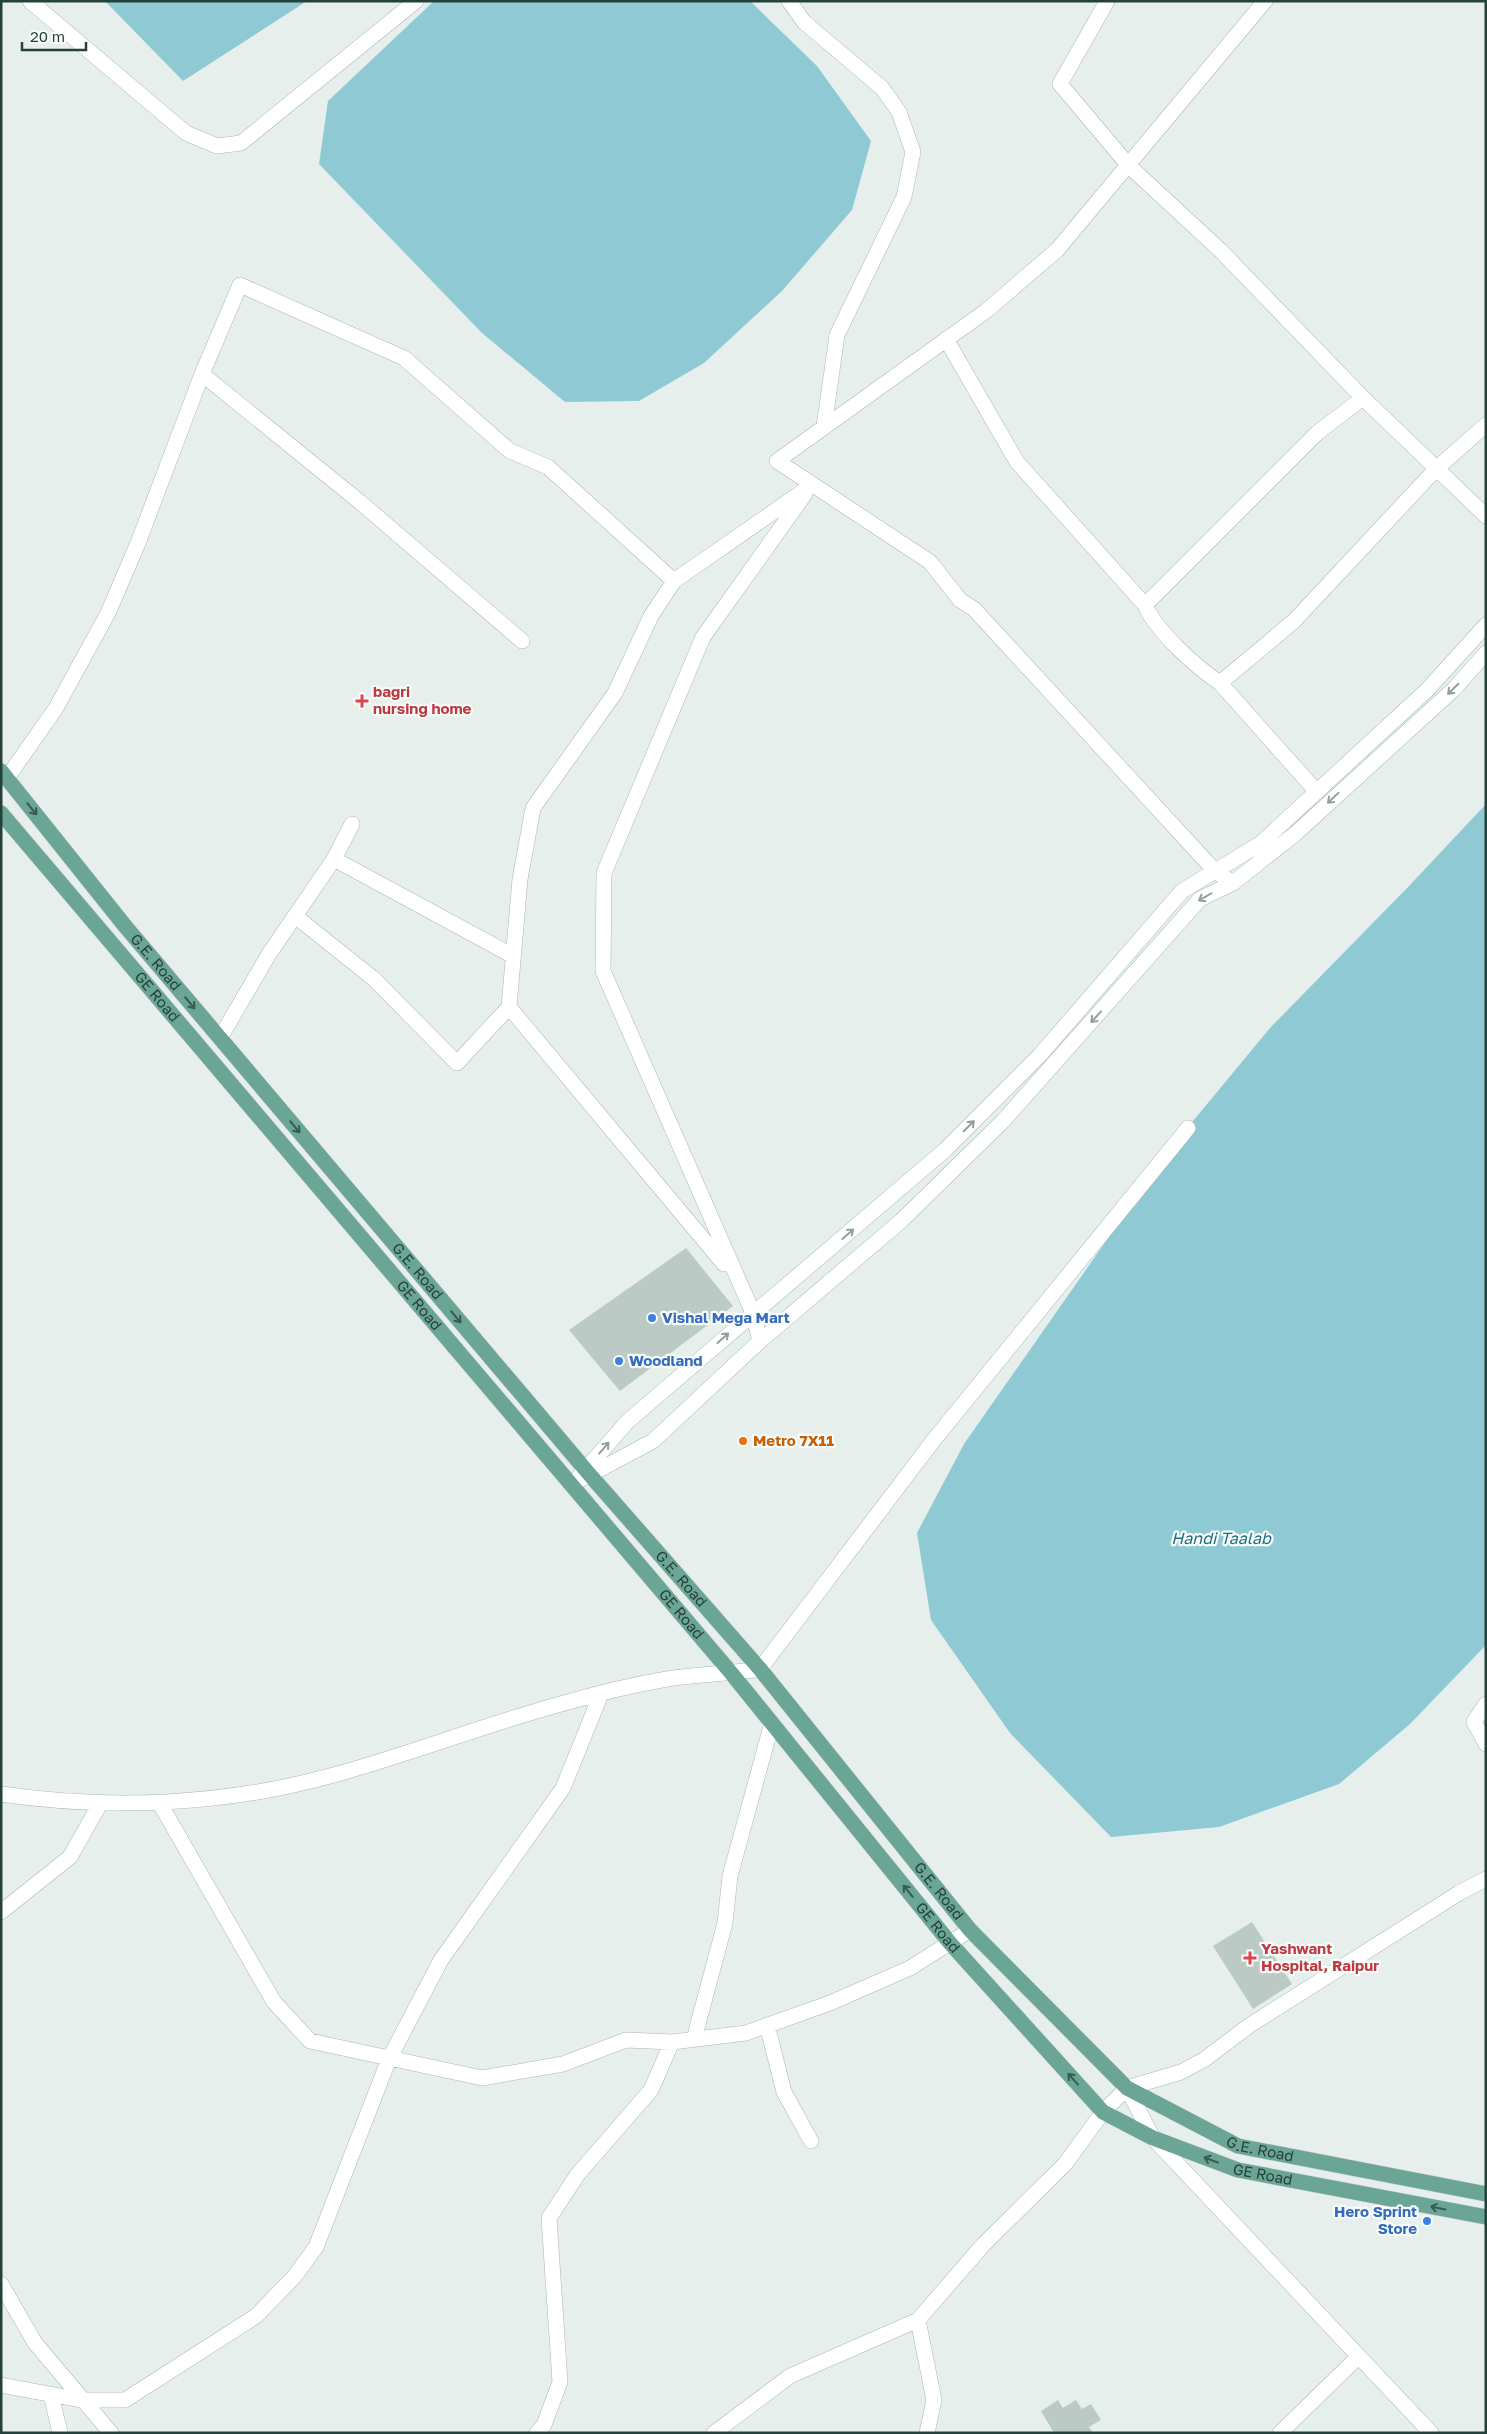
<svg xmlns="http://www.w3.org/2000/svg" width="1487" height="2434" font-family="'Golos Text',sans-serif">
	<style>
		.water { fill: #8ec9d4 }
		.building { fill: #bbcac4 }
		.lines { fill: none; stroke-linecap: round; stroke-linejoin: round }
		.street-casing { stroke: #a8b8b2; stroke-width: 16 }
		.secondary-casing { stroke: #a4bbb3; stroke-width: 16 }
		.primary-casing { stroke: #c2cac8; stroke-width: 16 }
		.street { stroke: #fff; stroke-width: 15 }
		.secondary { stroke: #fff; stroke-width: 15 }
		.primary { stroke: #6aa596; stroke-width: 15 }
		.oneway { stroke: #92a09c }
		.oneway2 { stroke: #365b51 }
		.health-dot { fill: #e0444e; stroke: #f7fbf9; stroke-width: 2 }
		.shop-dot { fill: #3f7fe0; stroke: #f7fbf9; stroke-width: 2 }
		.food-dot { fill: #e8710a; stroke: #f7fbf9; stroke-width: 2 }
		.labels { text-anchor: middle; stroke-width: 4.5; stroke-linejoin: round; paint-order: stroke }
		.health-label { font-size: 15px; font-weight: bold; fill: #be3a42; stroke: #f7fbf9; text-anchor: start }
		.street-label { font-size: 15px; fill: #24423a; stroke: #f7fbf9 }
		.shop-label { font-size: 15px; font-weight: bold; fill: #366cbe; stroke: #f7fbf9; text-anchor: start }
		.food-label { font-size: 15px; font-weight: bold; fill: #c56008; stroke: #f7fbf9; text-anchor: start }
		.water-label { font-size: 16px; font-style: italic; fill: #1c6f80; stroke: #f7fbf9 }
	</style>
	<rect width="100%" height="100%" fill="#e6efeb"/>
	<path class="water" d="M105,1H307L183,81Z
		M434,1H750L817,66L871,141L852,210L782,291L704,363L639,401L565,402L482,333L319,164L328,101Z
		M1486,804V1645L1410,1724L1339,1784L1219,1827L1111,1837L1010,1733L931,1620L917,1533L964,1444L1174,1144L1270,1028L1410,885Z"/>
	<path class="building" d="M686,1248L733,1306L620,1391L569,1330Z
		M1252,1922L1292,1984L1253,2009L1213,1946Z
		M1058,2400L1063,2408L1076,2400L1082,2409L1091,2404L1101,2420L1089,2427L1093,2433H1054L1041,2411Z"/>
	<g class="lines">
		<g class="street-casing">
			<path id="street" d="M30,1L186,133L217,146L241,143L416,1
				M789,1L804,22L882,88L899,112L913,152L904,197L837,335L824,427
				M1107,1L1060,84L1129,166L1221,251L1363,398L1486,516
				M946,339L1017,462L1145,605C1156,631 1196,667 1220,683L1317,792
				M202,374L360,502L522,641
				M674,581L651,616L615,693L533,808L520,879L509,1007L724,1264
				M1145,605L1317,433L1363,398
				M1220,683L1294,621L1437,468L1486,425
				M7,778L56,708L108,613L138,543L202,374L240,285L404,358L510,451L548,467L674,581L812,485
				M334,859L513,956
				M1233,883L1215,871L974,609L960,600L930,562L777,461L986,311L1057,250L1265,1
				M295,916L374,979L457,1063L509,1007
				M220,1038L269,954L334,859L352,824
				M760,1341L753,1313L603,971L604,873L703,637L805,494
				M1486,1704L1474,1722L1486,1744
				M1,1794C110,1810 224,1805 330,1776C408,1755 483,1725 561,1704C595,1694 632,1685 667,1679C698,1674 729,1674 760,1669L933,1441L1188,1128
				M159,1802L274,2002L310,2041L482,2078L563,2064L626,2040L672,2042L746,2033L830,2003L910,1968L970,1930
				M1,1912L70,1857L101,1802
				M767,2025L784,2092L811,2141
				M694,2039L725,1923L730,1876L772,1723
				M1127,2088L1153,2138L1431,2433
				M1,2284L35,2343L111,2433
				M918,2320L934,2400L927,2433
				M1,2385L81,2400H125L256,2316L294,2277L316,2247L389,2059L441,1960L563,1788L601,1694
				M51,2394L60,2433
				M537,2433L544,2425L560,2382L549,2218L578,2174L651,2090L672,2042
				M714,2433L790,2376L918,2320L983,2245L1065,2164L1103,2112L1127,2088L1181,2072L1205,2059L1250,2025L1459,1893L1486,1879
				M1280,2433L1358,2357"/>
		</g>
		<g class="secondary-casing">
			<path id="secondary" d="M582,1479L653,1441L760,1341L901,1221L1003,1121L1200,899L1233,883L1295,834L1453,690L1486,653
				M572,1485L628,1421L945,1150L1040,1055L1182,891L1260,844L1427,690L1486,625"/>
		</g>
		<g class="primary-casing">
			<g id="primary">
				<path id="s1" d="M1,771L125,926L590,1475L760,1669L970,1930L1127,2088L1238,2146L1486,2194"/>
				<path id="s2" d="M1,813L732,1674L950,1943L1103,2112L1153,2138L1238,2170L1486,2217"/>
			</g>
		</g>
		<use href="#street" class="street"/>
		<use href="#secondary" class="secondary"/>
		<use href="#primary" class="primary"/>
	</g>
	<defs><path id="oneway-shaft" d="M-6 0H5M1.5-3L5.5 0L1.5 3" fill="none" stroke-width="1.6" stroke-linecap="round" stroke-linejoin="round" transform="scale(1.25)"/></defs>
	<g class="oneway">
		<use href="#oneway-shaft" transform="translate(1453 689) rotate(135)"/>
		<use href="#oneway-shaft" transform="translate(1333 798) rotate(137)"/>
		<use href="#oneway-shaft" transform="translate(1205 897) rotate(150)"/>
		<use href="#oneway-shaft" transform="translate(1096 1017) rotate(132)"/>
		<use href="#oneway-shaft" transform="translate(969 1126) rotate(-45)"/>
		<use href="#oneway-shaft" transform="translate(848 1234) rotate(-41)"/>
		<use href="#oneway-shaft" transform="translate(723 1338) rotate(-41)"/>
		<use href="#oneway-shaft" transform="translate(604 1448) rotate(-49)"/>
	</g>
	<g class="oneway2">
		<use href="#oneway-shaft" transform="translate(32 809) rotate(51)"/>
		<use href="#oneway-shaft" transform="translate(190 1003) rotate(50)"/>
		<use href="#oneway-shaft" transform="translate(295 1127) rotate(50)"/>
		<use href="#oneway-shaft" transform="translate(456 1317) rotate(50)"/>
		<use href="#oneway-shaft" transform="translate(908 1891) rotate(-129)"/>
		<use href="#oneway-shaft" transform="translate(1073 2079) rotate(-132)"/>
		<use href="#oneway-shaft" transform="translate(1211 2160) rotate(-159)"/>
		<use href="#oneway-shaft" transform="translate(1438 2208) rotate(-169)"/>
	</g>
	<g class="health-dot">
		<path d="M359.5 693.5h5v5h5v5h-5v5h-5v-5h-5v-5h5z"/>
		<path d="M1247.5 1950.5h5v5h5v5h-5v5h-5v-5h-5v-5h5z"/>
	</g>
	<g class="shop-dot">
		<circle cx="652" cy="1318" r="5"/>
		<circle cx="619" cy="1361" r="5"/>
		<circle cx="1427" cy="2221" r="5"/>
	</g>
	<circle class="food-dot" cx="743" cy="1441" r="5"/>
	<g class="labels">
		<g class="health-label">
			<text x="373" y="697">bagri<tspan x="373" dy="17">nursing home</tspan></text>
			<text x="1261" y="1954">Yashwant<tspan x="1261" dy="17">Hospital, Raipur</tspan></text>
		</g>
		<g class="street-label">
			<text dy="5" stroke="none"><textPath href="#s1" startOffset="246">G.E. Road</textPath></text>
			<text dy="5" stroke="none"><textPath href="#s2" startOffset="241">GE Road</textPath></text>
			<text dy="5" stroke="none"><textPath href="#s1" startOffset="651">G.E. Road</textPath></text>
			<text dy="5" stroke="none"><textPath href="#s2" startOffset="646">GE Road</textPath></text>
			<text dy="5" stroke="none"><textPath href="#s1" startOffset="1056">G.E. Road</textPath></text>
			<text dy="5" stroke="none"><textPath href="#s2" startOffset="1051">GE Road</textPath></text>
			<text dy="5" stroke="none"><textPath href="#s1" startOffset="1461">G.E. Road</textPath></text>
			<text dy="5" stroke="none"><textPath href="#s2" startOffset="1456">GE Road</textPath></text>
			<text dy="5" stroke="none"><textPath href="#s1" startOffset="1881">G.E. Road</textPath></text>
			<text dy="5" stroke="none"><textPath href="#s2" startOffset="1876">GE Road</textPath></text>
		</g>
		<g class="shop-label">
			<text x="662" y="1323">Vishal Mega Mart</text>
			<text x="629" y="1366">Woodland</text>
			<text x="1417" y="2217" text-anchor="end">Hero Sprint<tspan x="1417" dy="17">Store</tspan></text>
		</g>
		<g class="food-label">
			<text x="753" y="1446">Metro 7X11</text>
		</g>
		<g class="water-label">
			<text x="1221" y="1544">Handi Taalab</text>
		</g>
	</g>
	<rect width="1487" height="2434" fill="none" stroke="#24423a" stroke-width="5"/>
	<path d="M22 42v8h64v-8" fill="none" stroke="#24423a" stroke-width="2.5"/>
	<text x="30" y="42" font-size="15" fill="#24423a" stroke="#f7fbf9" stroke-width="4" paint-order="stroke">20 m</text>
</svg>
